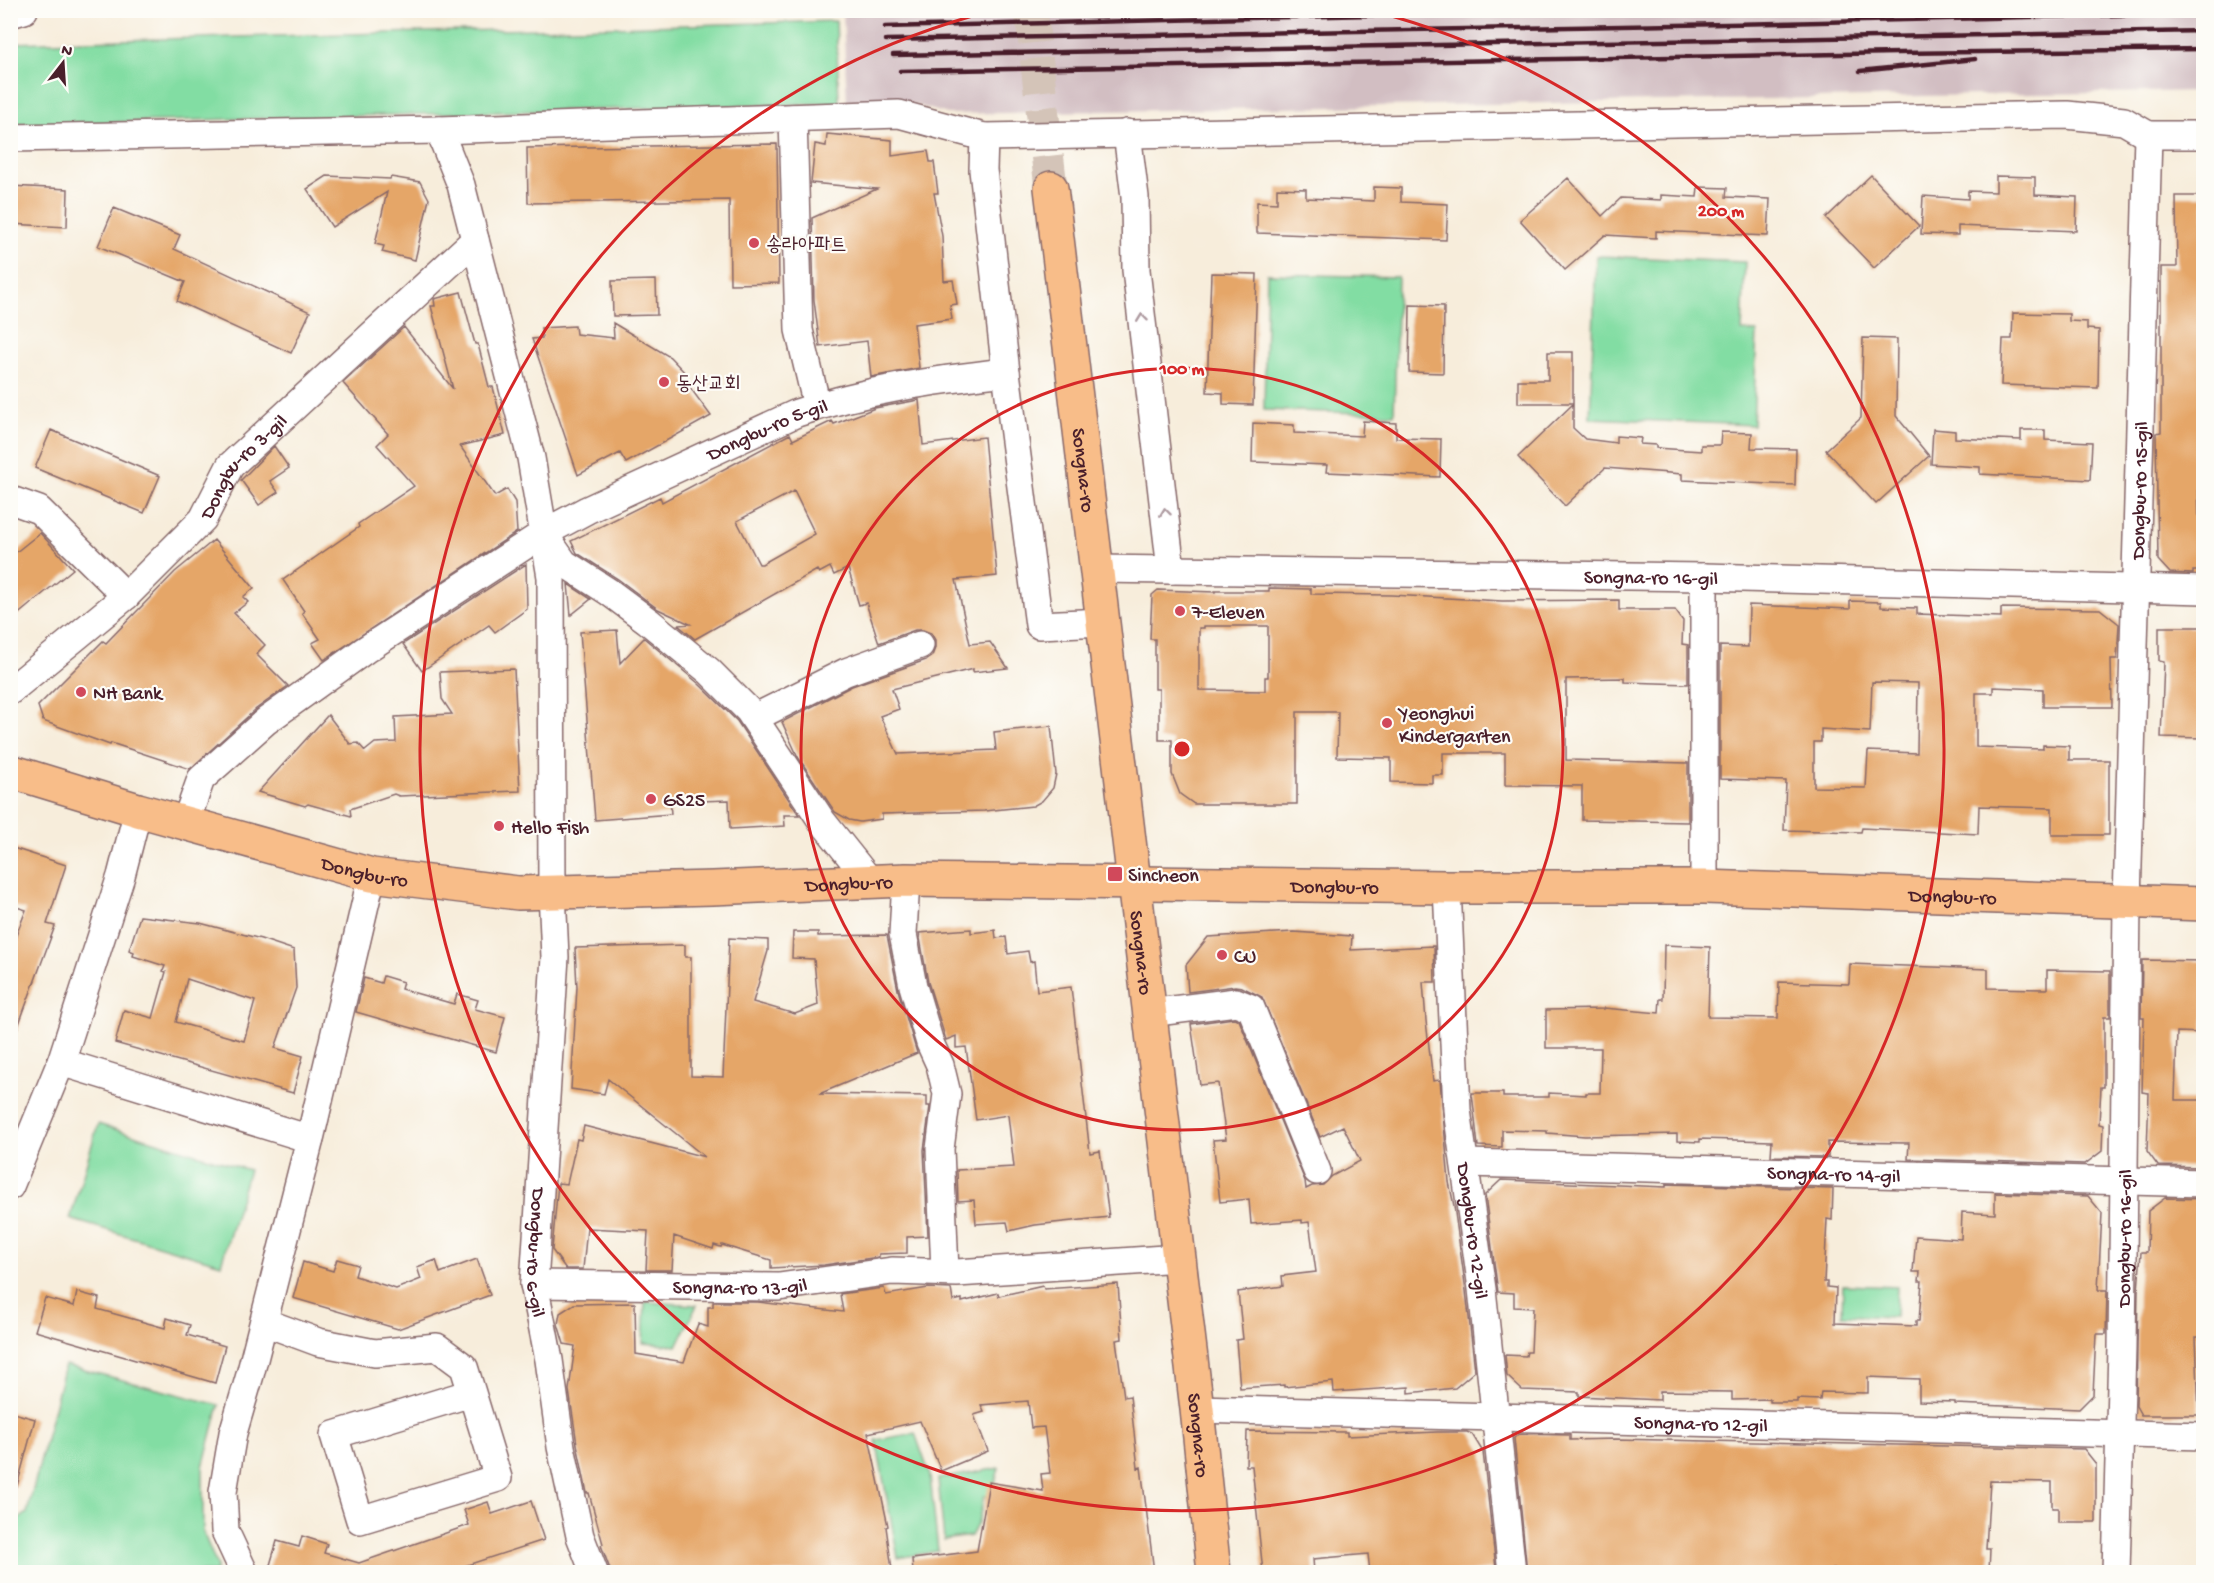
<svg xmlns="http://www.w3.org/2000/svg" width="2214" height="1583" font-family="'Gochi Hand','Poor Story',sans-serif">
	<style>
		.industrial { fill: #d2bec2 }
		.green { fill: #82dda3; stroke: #667e67; stroke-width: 1.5 }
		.building { fill: #e5a667; fill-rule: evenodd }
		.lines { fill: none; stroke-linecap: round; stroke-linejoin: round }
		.major-tunnel { stroke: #d4c4b8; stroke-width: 33; stroke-dasharray: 33 16; stroke-linecap: butt }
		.minor-casing { stroke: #876769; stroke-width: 30 }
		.major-casing { stroke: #876769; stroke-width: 36 }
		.minor { stroke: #fff; stroke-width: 27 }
		.major { stroke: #f8bd89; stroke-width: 33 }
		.rail { stroke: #4a1f2b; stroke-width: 4.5 }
		.oneway { stroke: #ae9aa0 }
		.ring { fill: none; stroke: #d62828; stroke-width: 3 }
		.poi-dot { fill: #d1495b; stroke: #fdfcf7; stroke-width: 2 }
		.labels { text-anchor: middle; stroke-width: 4.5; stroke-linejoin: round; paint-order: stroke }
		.poi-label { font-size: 20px; fill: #4a1f2b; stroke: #fdfcf7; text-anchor: start }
		.street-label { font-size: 20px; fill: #4a1f2b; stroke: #fdfcf7 }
		.centre { fill: #d62828; stroke: #fdfcf7; stroke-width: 3 }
		.ring-label { font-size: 18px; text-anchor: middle; font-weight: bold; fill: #d62828; stroke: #fdfcf7; stroke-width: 4.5; stroke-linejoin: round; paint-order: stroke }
	</style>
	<rect width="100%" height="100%" fill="#fdfcf7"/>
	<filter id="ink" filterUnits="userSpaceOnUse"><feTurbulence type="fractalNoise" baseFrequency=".0167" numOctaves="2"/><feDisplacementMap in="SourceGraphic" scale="12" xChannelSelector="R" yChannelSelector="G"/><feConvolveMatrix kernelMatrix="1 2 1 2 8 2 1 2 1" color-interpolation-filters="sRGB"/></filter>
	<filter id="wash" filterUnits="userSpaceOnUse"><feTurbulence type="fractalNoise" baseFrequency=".008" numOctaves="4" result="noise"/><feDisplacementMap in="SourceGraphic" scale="24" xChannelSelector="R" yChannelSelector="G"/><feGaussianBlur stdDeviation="1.35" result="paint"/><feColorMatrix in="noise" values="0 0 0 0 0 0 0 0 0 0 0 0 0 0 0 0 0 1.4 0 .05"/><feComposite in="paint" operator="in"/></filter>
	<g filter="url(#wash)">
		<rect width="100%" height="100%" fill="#f7eddb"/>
		<path class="industrial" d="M1434,10L2203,11V91L948,114L895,99L847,102L843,12H1402Z"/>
		<path class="green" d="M836,21L839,103L11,125L10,43Z
			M1596,256L1745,262L1742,331L1757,332L1753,425L1590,418Z
			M1267,274L1398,277L1394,414L1264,410Z
			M98,1124L249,1170L221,1264L70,1219Z
			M1843,1285L1897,1287L1896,1317L1842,1315Z
			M645,1302L697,1305L677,1346L643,1343Z
			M65,1365L219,1405L203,1467V1532L217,1566L216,1572H71L59,1569L55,1572H11V1525L27,1513Z
			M915,1433L930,1476L938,1551L898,1558L876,1440Z
			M999,1468L991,1497H984L978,1523L971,1536L944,1540L938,1479Z"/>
		<g id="blocks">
			<path class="building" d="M827,134L892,140V156L928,151L930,162H934L938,193H934L942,236L944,281L953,280L957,304L950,305L952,319L914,324L919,368L871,377L867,341L820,347L814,300L812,218L877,189L811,183L815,144L826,146Z
				M777,144L779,283L730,284L729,200L528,203L527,148Z
				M1871,175L1919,226L1874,268L1826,218Z
				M327,176L390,179L391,177L420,182L429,199L415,260L382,252L384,246L375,244L387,192L332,227L307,189Z
				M1996,176L2035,177V195L2077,197L2076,231L1958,226V235L1921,234L1923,196L1968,199V191L1996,192Z
				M1568,178L1602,216L1621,198L1661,200V195L1697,197L1698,187L1727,188L1726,197L1770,199L1768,236L1656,231V238L1605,235L1565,270L1520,220Z
				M10,186L68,189L67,227L10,224Z
				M1374,187L1401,188V202L1448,204L1446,240L1257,233V202L1277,203V188L1306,189V198L1374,201Z
				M2176,196H2204V468H2199L2198,471L2199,538H2204V571H2193V574L2170,573L2158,560L2156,433L2161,432V267H2177Z
				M114,208L180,235L174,249L310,312L291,353L177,301L185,282L98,246Z
				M1211,273L1257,274L1253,405L1223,404V393L1207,392Z
				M656,280L657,315L613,316L612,281Z
				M461,292L475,344H478L489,387H493L505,435L460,446L495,496L507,489L515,502L517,532L324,660L312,643L320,639L302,613L304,611L283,580L359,527L358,524L414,486L377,445L388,434L343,383L404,327L453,389L431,306H435L434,299Z
				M1410,305L1444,306L1443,373L1409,372Z
				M2013,313L2069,314V321L2087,322V329L2099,330L2098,388L2001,385L2003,339H2012Z
				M613,323L670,357L687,375L683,378L711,416L626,463L620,453L578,475L532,339L542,338L541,328L575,326L576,334L614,338Z
				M1863,338L1897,339L1896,416L1929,456L1876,504L1826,450L1861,418Z
				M1548,352H1573V403H1518V380H1548Z
				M919,400L923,445L984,437L997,576L956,580L970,644L990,642L1008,668L973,672V669L892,689L899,709L880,716L898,754L996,750L994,732L1051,726L1056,774L1053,788L1042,801L1033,806L984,811L882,814V819L860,822L849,820L835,812L798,757L782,722L852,686L926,660L932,656L935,648V640L931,633L923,630H915L879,643L866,603L859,605L848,568L834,575L830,567L819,573L817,570L695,639L678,625L690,624L658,609L618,579L577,553L571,541L660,497L662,502L790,434L793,440L832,421L834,424L875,408ZM794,491L815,534L762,564H759L737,521Z
				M1573,404V428L1585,439L1616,443V436L1641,438L1640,444L1656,445V448L1701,451V445H1720L1721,432L1752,433L1751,448L1796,449L1795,485L1682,480V474L1605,468L1565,506L1518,457Z
				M1363,421L1396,423V438L1441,439L1440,477L1326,472L1327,465L1252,462L1253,423L1294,425V433L1362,436Z
				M1933,429L1955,431V438L1998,440V439L2021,440V430H2045V440L2092,442L2090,480L1980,474V467L1931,464Z
				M51,430L160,476L144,513L35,468Z
				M274,446L289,468L270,481L278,492L259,505L241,480Z
				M40,533L73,569L10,621V557Z
				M214,540L254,588L243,597L248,602L234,613L265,645L256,654L288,686L256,709L190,769L111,743L110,745L43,721L38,706L103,641L106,643L175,572Z
				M526,564L527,609L495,632L489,625L422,671L403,644Z
				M568,584L591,599L571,615Z
				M1269,588L1311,589V594L1391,595L1502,601L1619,600V610H1675L1683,621L1682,644L1688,645V684L1625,682V678L1566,679V760L1688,763V822L1582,820V786L1505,785V753H1443V775H1432V783L1391,782V758L1337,757L1338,712H1297V804H1194L1180,794L1172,774V740H1159V689H1155V639H1150L1152,595L1158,590L1215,592V591H1269ZM1204,626H1268V677H1265V691L1199,690V628H1204Z
				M1850,601L1881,602V607L1917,608V614L2001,617V608L2100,609L2119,624L2117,659H2111L2112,707H2043V689L1993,687V693H1976V747L2043,749V745L2069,746V760H2109V835H2052V808L1979,806L1978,834L1862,828L1861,832L1784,830L1786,781L1720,779V646L1748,647L1749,605L1850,609ZM1872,682L1918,683L1917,753L1868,751L1866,788L1814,787V742H1821V729L1870,732Z
				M2159,627H2204V738L2161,737L2164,662L2159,661Z
				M617,630L620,663L644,638L698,683L737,721L799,815H784L785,826L730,829L729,800L670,802L671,814L595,820L580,632Z
				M514,669L520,791L399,796L394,794L350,809L351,816L308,804L305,806L258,792L328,715L350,744L358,743L365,751L375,743L396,742L395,717L452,714L442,699L440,672Z
				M10,847L66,865L47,924L55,926L13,1040H10V951L26,910L10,905Z
				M140,916L200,923L261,939L294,950L296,988L275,1048L303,1056L293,1093L115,1043L124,1010L153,1018L166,972L163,971L165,966L133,956L134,952L129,950ZM187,979L255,1001L244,1041L176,1022Z
				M971,929V933L995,930L996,938L1006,937L1008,954L1028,951L1030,962L1034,961L1037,991L1071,987L1090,1153L1100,1151L1109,1217L1035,1225L1009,1231L1007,1222L976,1224L974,1200L958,1201L957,1170L1014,1167L1008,1115L976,1120L966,1047L956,1048V1036L946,1040L945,1037L928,982L919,933Z
				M793,932H818V936L887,935L898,990L917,1053L819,1094L927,1096V1106H930L924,1150L928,1236L907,1237V1253L879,1254V1257L824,1265L771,1268V1260L722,1245L721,1247L714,1245L713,1249L674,1236L672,1270H646L648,1231L587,1228L583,1269H566L552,1250L558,1183L567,1184L577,1139L581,1140L584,1126L705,1157L608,1079L604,1094L571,1089L577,987L575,948L685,945V957H691V1076L723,1077L729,938L768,940V951L753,1002L795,1014L818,1005L814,959L792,958Z
				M1294,932L1352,936L1351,950L1434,946L1435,982H1423L1426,1021L1433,1081L1440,1080L1449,1182L1454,1206L1466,1291L1475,1371L1455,1388L1409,1393V1387L1334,1392L1333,1382L1284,1387V1385L1240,1388L1236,1340L1243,1339L1238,1292L1283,1286L1282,1276L1316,1272L1309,1222L1302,1223V1220L1251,1224L1249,1199L1220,1202L1213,1140L1226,1139L1218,1083L1200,1085L1191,1024L1234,1018L1239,1020L1305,1181L1306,1189L1312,1186L1323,1185L1332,1176L1360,1161L1343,1126L1320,1137L1262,997L1242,987L1235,986L1188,992L1186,965L1208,937Z
				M1664,945L1710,947L1708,1017L1778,1018L1779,982L1849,984L1850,964L1988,969V988L2047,989V970L2110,971V1017H2104V1087H2101L2099,1124L2103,1125L2102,1151L2085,1164L1908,1159L1909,1143L1828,1142V1157L1771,1156L1772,1141L1700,1139V1142L1677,1141V1134L1585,1136L1547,1133V1131L1502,1130V1147L1478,1146L1472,1093H1503V1097H1549V1093L1586,1095V1093H1600L1601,1048H1546V1010L1604,1009V1008L1659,1013L1660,999H1663Z
				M2142,960L2204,961V1033L2177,1032L2175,1100H2204V1167L2158,1166L2147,1151L2149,1093L2142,1092L2144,1018H2141Z
				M383,976L403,982L401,989L454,1004L457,994L478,1000L475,1009L505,1017L496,1052L356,1012L364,978L381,983Z
				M1501,1180L1666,1187V1184L1833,1189L1832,1220L1827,1219L1824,1282H1827V1287L1836,1288L1835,1323L1916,1326V1321H1919L1922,1281H1919L1920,1272H1913L1916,1236L1961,1239L1962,1212L1995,1214V1193L2088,1196L2102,1213L2098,1290H2107L2106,1334H2096L2093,1395L2079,1409L1955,1404V1402L1919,1401V1379L1868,1377V1393L1821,1392L1820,1400L1797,1399V1402H1770V1399L1732,1400V1392L1660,1391V1400L1579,1396V1392L1522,1390L1507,1376L1505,1355L1526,1356L1527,1352H1531L1533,1308L1514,1307V1293L1498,1292L1485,1195Z
				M2165,1198L2204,1199V1337H2196L2199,1415H2141L2136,1406L2138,1291L2141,1252H2147L2148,1211Z
				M337,1259L358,1265L355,1276L396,1289L421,1279L417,1267L436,1260L440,1273L477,1259L490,1295L398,1329L293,1298L303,1262L333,1271Z
				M1118,1284L1122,1339L1116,1340L1124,1397L1130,1396L1138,1468L1141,1467L1154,1572H913L912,1559L977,1551L989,1482L1043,1491L1041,1474L1050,1473L1044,1427L1031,1428L1028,1401L981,1405L984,1412L974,1415L988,1451L941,1471L920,1421L868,1433L888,1526L886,1527L892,1569L869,1572H611L601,1545L603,1544L589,1493H587L577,1444L569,1390L575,1346L564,1344L558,1324L560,1313L574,1304L635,1303L636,1354L684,1362L698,1324L708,1327V1307H713V1302H758L843,1312L840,1294L884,1288L886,1295L928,1288L951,1289L953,1301L962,1299V1302L998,1293L999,1296L1043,1286L1044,1289Z
				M77,1292L99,1298L97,1309L165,1328L167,1318L190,1325L187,1335L225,1346L215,1383L35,1331L45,1298L74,1306Z
				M10,1412L35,1419L17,1486L10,1485Z
				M1247,1431L1347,1432V1436L1437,1432H1467L1472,1434L1483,1452L1496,1569L1469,1572H1370L1368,1554L1313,1559L1314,1572H1263L1252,1466H1246Z
				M1518,1434L1570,1435V1440L1616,1439L2084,1449L2096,1464V1522H2058V1508H2052V1482L1990,1481L1986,1549H1990L1989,1572H1948V1569L1878,1572V1571L1833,1569V1572H1527L1514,1438Z
				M531,1501L544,1540L446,1572H268L277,1541L299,1547L302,1536L327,1544L324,1553L359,1563L469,1525L464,1510L488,1502L492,1514Z"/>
		</g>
	</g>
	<g filter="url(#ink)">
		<use href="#blocks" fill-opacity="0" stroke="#876769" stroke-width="1.5"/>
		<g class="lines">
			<path class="major-tunnel" d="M1031,10L1051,188"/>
			<g class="minor-casing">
				<g id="minor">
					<path d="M10,14L24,10"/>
					<path d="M793,118L799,330L817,406"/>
					<path id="s1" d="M439,130L461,185L531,458L551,577L552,892L555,957L534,1284L549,1360L561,1447L580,1536L594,1572"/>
					<path d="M1127,133L1135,197L1136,270L1171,570"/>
					<path d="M2148,135H2204"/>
					<path d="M984,137L983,170L1006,372L1039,625L1103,622"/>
					<path d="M10,138L439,130L899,114L984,137L2067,115L2124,121L2148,135"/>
					<path d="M11,500L39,510L126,596"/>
					<path d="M546,537L564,563L609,592L648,621L709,671L749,711L822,821L870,881"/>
					<path id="s2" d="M1097,569L1704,577L2204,590"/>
					<path id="s3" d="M10,691L126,596L203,519L230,466L475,240"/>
					<path d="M754,718L846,672L920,645"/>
					<path id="s4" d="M185,824L201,779L266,721L365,650L544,533L587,510L797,413C865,390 935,380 1006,372"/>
					<path d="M906,880L903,934L913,986L930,1043L940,1065L947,1094L940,1149L945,1272"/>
					<path id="s5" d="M1447,887L1457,1110L1482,1289L1512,1572"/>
					<path d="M1704,887V577"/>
					<path d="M1149,1013L1236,1002L1251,1008L1317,1171"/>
					<path d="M61,1062L310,1139L250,1375L233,1433L223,1492L225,1531L244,1572"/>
					<path d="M310,1139L372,875"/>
					<path id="s6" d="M1465,1163L2204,1183"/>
					<path d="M10,1186L61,1062L121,876L138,810"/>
					<path id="s7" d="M534,1284L779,1287L892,1271L957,1273L1179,1258"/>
					<path d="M264,1322L318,1342L375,1353L437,1347L464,1367L498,1478L360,1520L334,1435L471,1393"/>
					<path id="s8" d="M1197,1409L2204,1436"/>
					<path id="s9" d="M2116,1572L2122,1348L2127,902L2148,135"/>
				</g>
			</g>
			<g class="major-casing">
				<g id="major">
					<path id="s10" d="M1051,188L1197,1409L1214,1572"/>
					<path id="s11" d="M10,771L138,810L372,875L518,893L713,888L906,880L1447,887H1704L2204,904"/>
				</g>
			</g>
			<use href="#minor" class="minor"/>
			<use href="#major" class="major"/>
			<path class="rail" d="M885,27L1575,10
				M886,40L1779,23L2204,13
				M893,55L2204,31
				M900,71L1898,53L2204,49
				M1860,71L1975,59"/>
		</g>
		<defs><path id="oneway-chevron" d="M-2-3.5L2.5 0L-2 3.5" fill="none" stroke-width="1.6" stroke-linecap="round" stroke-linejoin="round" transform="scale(1.5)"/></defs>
		<g class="oneway">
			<use href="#oneway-chevron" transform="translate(1142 318) rotate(-97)"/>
			<use href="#oneway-chevron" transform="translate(1165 512) rotate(-97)"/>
		</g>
	</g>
	<g class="ring">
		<circle cx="1182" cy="749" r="381"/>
		<path d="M1373 11A762 762 0 1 1 991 11"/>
	</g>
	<g class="poi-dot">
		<circle cx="754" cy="243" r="6"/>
		<circle cx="664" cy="382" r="6"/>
		<circle cx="1180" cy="611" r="6"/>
		<circle cx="81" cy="692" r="6"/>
		<circle cx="1387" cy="723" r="6"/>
		<circle cx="651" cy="799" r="6"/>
		<circle cx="499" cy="826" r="6"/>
		<rect x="1107" y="866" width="16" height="16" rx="3"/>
		<circle cx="1222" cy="955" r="6"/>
	</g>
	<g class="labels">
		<g class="poi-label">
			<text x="766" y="250">송라아파트</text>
			<text x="676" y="389">동산교회</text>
			<text x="1192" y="618">7-Eleven</text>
			<text x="93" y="699">NH Bank</text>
			<text x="1399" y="719">Yeonghui<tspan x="1399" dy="23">Kindergarten</tspan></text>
			<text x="663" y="806">GS25</text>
			<text x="511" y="833">Hello Fish</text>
			<text x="1128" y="881">Sincheon</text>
			<text x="1234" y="962">CU</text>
		</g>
		<g class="street-label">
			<text dy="7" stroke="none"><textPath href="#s4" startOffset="717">Dongbu-ro 5-gil</textPath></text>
			<text dy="7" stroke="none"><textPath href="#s3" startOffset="326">Dongbu-ro 3-gil</textPath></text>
			<text dy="7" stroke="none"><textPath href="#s10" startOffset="284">Songna-ro</textPath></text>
			<text dy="7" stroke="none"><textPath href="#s9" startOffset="1082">Dongbu-ro 15-gil</textPath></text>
			<text dy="7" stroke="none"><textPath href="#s2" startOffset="554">Songna-ro 16-gil</textPath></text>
			<text dy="7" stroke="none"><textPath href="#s11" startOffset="369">Dongbu-ro</textPath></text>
			<text dy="7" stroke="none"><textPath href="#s11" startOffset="855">Dongbu-ro</textPath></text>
			<text dy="7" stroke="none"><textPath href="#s11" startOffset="1341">Dongbu-ro</textPath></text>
			<text dy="7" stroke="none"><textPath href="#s11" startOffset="1959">Dongbu-ro</textPath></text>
			<text dy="7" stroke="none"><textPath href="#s10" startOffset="770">Songna-ro</textPath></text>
			<text dy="7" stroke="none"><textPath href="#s6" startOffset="369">Songna-ro 14-gil</textPath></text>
			<text dy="7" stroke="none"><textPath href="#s5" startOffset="345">Dongbu-ro 12-gil</textPath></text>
			<text dy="7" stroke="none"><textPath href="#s9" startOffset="334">Dongbu-ro 16-gil</textPath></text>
			<text dy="7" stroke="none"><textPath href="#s1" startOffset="1138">Dongbu-ro 6-gil</textPath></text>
			<text dy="7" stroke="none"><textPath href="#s7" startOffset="206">Songna-ro 13-gil</textPath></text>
			<text dy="7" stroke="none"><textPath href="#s8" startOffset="504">Songna-ro 12-gil</textPath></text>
			<text dy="7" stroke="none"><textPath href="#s10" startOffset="1256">Songna-ro</textPath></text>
		</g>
	</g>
	<circle cx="1182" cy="749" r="9" class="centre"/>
	<g class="ring-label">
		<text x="1721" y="216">200 m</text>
		<text x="1182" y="374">100 m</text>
	</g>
	<rect width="2214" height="1583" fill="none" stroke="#fdfcf7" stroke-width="36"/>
	<g transform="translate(63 63) rotate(17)" stroke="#fdfcf7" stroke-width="4.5" paint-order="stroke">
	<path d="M0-4.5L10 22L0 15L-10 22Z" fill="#4a1f2b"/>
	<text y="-9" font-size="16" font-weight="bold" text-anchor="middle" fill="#4a1f2b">N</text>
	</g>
</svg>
